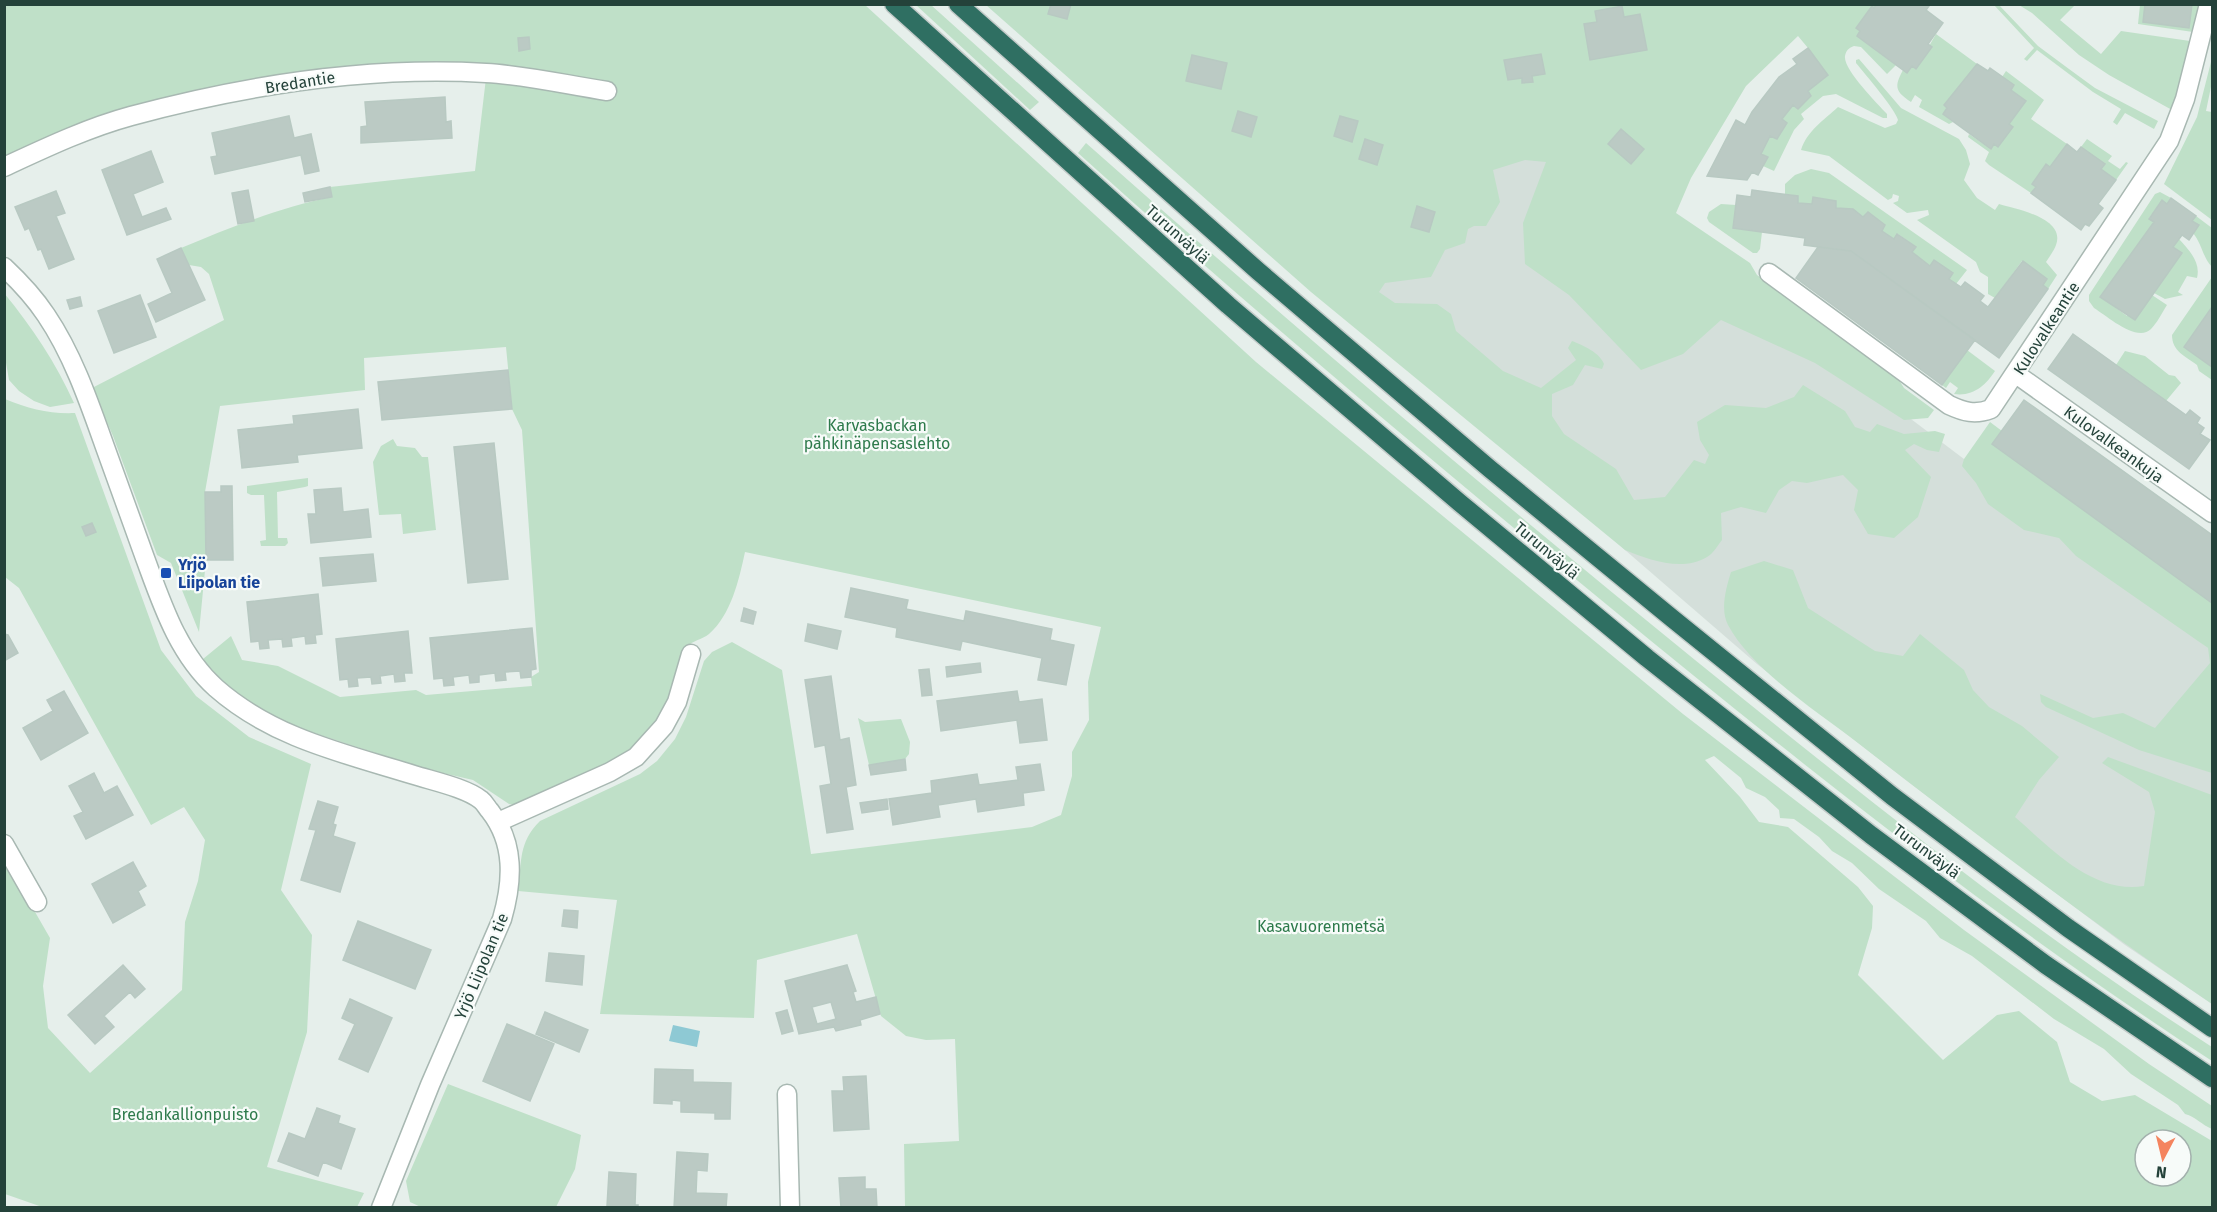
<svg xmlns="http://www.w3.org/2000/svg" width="2217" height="1212" font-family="'Fira Sans',sans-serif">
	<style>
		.built { fill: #d4dfda }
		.green { fill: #bfe0c8; fill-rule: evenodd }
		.water { fill: #8ec9d4 }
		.building { fill: #bbcac4; stroke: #b8c9c2; stroke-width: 1.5; fill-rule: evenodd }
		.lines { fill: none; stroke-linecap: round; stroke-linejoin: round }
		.minor-casing { stroke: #a8b8b2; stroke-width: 21 }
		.tertiary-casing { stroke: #a8b8b2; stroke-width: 21 }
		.motorway-casing { stroke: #c2cac8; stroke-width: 21 }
		.minor { stroke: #fff; stroke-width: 18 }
		.tertiary { stroke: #fff; stroke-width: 18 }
		.motorway { stroke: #2f6f62; stroke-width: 18 }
		.transit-dot { fill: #1a4fb4; stroke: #f7fbf9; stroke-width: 2 }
		.labels { text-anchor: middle; stroke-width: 4.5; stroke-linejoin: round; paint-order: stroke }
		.street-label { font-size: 16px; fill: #24423a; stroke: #f7fbf9 }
		.park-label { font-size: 16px; fill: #2d7a4b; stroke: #f7fbf9 }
		.transit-label { font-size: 16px; font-weight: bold; fill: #164399; stroke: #f7fbf9; text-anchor: start }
	</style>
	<rect width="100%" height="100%" fill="#e6efeb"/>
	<path class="built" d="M1521,125L1964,459L2212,651V1004L2125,945L1907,781L1757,664L1625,550L1361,297Z"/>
	<path class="green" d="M4,5H865L1256,362L1683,714L1964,930L2149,1064L2212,1106V1129C2202,1125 2196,1117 2185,1114L2178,1105L2131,1074L2104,1049L2054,1019L1972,956L1940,938L1926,921L1879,889L1852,863L1832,851L1819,837L1794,819L1780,818L1779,810L1765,797L1746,788L1741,778L1714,756L1705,760L1740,797L1759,822L1788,827L1858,887L1873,906L1872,928L1858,975L1943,1060L1997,1015L2019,1011L2057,1042L2070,1082L2102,1101L2135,1095L2212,1141V1207H905L904,1144L959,1141L955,1039L926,1040L906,1036L881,1016L857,934L757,960L754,1018L600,1014L617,900L518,891C522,861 518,843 540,821L640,774L657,761L675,739L686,717L704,661L712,652L732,642L782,670L811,854L1032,827L1061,815L1072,776V752L1089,720L1088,682L1101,627L745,552C739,580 731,615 709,634C702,640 692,640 686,648C681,655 682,667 679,674C675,688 668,704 661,716C629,766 567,784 516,805L509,804L473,780L421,768L293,726L260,710L227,685L214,673L203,659L231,636L242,660L278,666L340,697L416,690L426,695L532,686L531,677L539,672L522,430L512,409L506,347L364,358L365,390L220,406L205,492L206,560L199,632L171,563L157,555L113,436L92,388L224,320L209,274L201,267L189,265L181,248C229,228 281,207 332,197L330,187L475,171L486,78L481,66L367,65L251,84L5,158ZM2145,1140H2181V1176H2145Z
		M916,5H931L1039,102L1030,110Z
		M986,5H1877L1874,8L1871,7L1856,28L1860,31L1857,36L1896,65L1887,74L1861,47L1854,46C1849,48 1846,50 1845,56C1843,69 1877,103 1887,114V118H1883L1836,94L1823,96L1801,114L1804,119L1794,130L1774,171L1763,166L1768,157L1761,154L1770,136L1777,139L1787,123L1782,119L1793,105L1798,109L1811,96L1808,91V48L1798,36L1746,86L1691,178L1676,213L1750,263L1757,275L1895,374L1904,388L1934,410L1928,418L1904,420L1815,363L1721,320L1683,354L1641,370L1569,295L1525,264L1523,223L1546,162L1525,160L1493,170L1500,202L1486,226H1474L1468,229L1465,243L1445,250L1431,277L1385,283L1379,292L1395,303L1437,304L1451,314L1456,331L1503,371L1541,388L1576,360L1568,348L1572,341C1583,345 1600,353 1604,364L1602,369L1585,365L1573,385L1552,394V416L1564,434L1616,469L1634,500L1665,497L1694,460L1705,464L1709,455L1700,440L1697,422L1725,405L1766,408L1794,397L1803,385L1845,411L1855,427L1870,432L1877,424L1904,434L1935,431L1945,434L1939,452L1927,450L1914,444L1905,450L1931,477L1918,517L1894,538L1868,534L1854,510L1858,490L1843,475L1807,483L1792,481L1779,490L1766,513L1741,507L1721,513L1722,540C1718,545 1713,554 1707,557C1682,572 1649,560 1625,550L1311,292Z
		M1994,5H1999L2038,46L2069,69L2095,88L2158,121L2154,129L2125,113L2117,125L2113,122L2121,109L2093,92L2037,50L2027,61L2024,59L2034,48Z
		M2019,5H2075L2060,20L2101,54L2121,31L2190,41L2172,110L2109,75L2079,55L2032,13Z
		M2140,5H2200L2193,32L2138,24Z
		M1936,34L1977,64L1944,105L1947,108L1943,114L1953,122L1949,124L1919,107L1922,100L1915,95L1911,102C1895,91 1894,87 1903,70L1907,72L1912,66L1916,69Z
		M2212,58V82L2206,111L2212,112V220L2164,184L2197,117Z
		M1859,59L1901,108L1959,139L1966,150L1970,164L1964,180L1977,198L1995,210L1999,204C2016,209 2066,218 2056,245C2054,251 2049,257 2046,262L2057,275L2048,289L2043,285L2047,279L2022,261L1995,298L1988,294V277L1980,272L1976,262L1917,220L1929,215L1928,210L1907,213L1893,203L1898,201L1899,196L1893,194L1892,198L1888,200L1829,156L1801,150C1807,131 1824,120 1838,107L1885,128L1896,124L1898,120C1896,110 1865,74 1856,63V60Z
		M2006,71L2044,100L2031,119L2067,144L2050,167L2046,165L2032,184L2036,187L2031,193L1989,165L1985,161L1989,152L1968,137L1969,134L1991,149L1994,144L1998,147L2012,127L2009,124L2026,101L2011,90L2014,85L2002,77Z
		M2087,139L2112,156L2108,161L2120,169L2126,162L2128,163L2116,180L2101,169L2104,164L2081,147Z
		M1086,143C1286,320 1488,492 1695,660C1862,795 2031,931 2212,1047V1061C2000,923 1801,764 1606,604C1427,457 1250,308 1078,153Z
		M1811,169L1829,173L1967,270L1956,284L1949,279L1953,273L1930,266L1912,252L1916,247L1898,234L1894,239L1882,231L1885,225L1868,212L1863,217L1853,209L1836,208V201L1814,197L1812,204L1798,203V196L1785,194V184L1795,175Z
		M2160,192L2171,198L2167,204L2162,201L2149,218L2154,222L2101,297L2127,316L2152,295L2167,305C2162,313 2157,323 2151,329C2137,343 2107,316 2094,308L2089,301V295L2155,194Z
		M1721,204L1736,205L1733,228L1762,232L1760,249L1757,253H1753L1709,222L1707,218L1709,212Z
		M2196,216L2212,228V267C2203,258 2202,244 2193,233L2198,225L2192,221Z
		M2179,239C2189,250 2201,262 2197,278L2187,276L2178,292L2183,295L2165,299L2154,293L2182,253L2173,247Z
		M2212,277V307L2184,347L2212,367V380L2199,371L2197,365C2185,356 2172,351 2172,335Z
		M4,293C32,327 56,363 74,403L50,407L34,401L19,391L9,380L5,357Z
		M1967,350L1995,371C1986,385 1973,397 1954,394L1958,388L1950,382L1946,388L1942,385Z
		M2125,351L2145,356L2169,375L2175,376L2181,383L2166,401L2116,365Z
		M5,399C29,409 49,414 75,413L161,650L196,696L249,737L311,764L281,890L312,935L307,1032L267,1167L364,1193L357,1207L45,1208L5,1194L4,858L50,938L43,986L48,1028L90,1073L182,990L185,922L198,881L205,840L184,807L151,825L19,588L5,577Z
		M1990,422L2002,431L1992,444L2212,603V773L2139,750L2046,707L2041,702L2040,694L2093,718L2123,713L2155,728L2210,663L2208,648L2076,556L2059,538L2024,530L1988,504L1976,483L1962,466L1964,459Z
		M393,439L397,446L415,448L422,457H428L436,530L403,534L401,514L379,515L373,462L381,446Z
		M308,478V486L305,487L277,492L278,538H287L288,543L285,546H261L260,541L266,540L264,495H251L247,493V486Z
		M1764,561L1793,570L1808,608L1875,651L1903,656L1920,634L1964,670L1973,690L1989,707L2022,726L2059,757L2039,780L2015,817C2051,848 2092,894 2144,886L2155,812L2149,792L2102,763L2108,757L2212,795V1004C2091,922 1974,833 1858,743C1818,712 1752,670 1728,625C1720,610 1726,588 1731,572Z
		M858,718L865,722L901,719L910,742L909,754L905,759L869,765Z
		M448,1084L581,1135L575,1169L556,1207L423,1208L410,1202L406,1181Z"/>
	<path class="water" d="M673,1025L700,1031L697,1047L669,1041Z"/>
	<path class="building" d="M1051,4H1071L1067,19L1048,14Z
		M1877,4H1927L1929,6L1926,10L1943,23L1928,44L1932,47L1916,69L1912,66L1907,73L1857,36L1860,31L1856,28L1872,6L1874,8Z
		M2145,4H2192L2189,28L2143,22Z
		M1622,6L1624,17L1640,14L1647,50L1590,60L1584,24L1597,22L1595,11Z
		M529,37L530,49L519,51L518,38Z
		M1808,48L1828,75L1808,91L1811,96L1798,109L1793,105L1782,119L1787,123L1777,139L1770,136L1761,154L1768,157L1758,175L1752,172L1747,180L1707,176L1736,120L1745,125L1752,112L1779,77L1797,64L1793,59Z
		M1541,54L1545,74L1532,76L1533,82L1522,83V78L1508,80L1504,60Z
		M1192,55L1227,63L1221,89L1186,81Z
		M1977,64L1988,71L1990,68L2014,85L2011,90L2026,101L2009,124L2013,127L1998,147L1994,144L1991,149L1943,114L1947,108L1944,105Z
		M445,97L446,122L451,121L452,138L361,143V127L367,126L365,102Z
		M1238,111L1257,117L1251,137L1232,131Z
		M289,116L294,138L311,134L319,171L305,174L301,155L215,174L211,157L217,156L212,133Z
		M1340,116L1358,121L1352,142L1334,136Z
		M1621,129L1644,149L1631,164L1608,144Z
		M1365,139L1383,145L1377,165L1359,159Z
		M2067,144L2077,152L2081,147L2105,164L2101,169L2116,180L2098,204L2103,208L2089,226L2085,224L2081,230L2031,193L2036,187L2032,184L2046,164L2050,167Z
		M151,151L163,182L133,194L142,217L166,208L171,219L127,235L102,170Z
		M330,187L332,197L305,202L303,193Z
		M248,190L254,221L238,224L232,193Z
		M1752,190L1798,196V203L1812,204L1813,197L1836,201V208L1853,209L1863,217L1868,212L1885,225L1882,231L1894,239L1897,234L1916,247L1912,252L1930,266L1934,260L1953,273L1949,279L1961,287L1965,282L1984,296L1980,301L1988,307L2023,261L2047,279L2043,285L2048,289L1999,358L1851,251L1804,245L1805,238L1733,228L1737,195L1751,197Z
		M56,191L65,213L56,216L74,259L49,269L41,249L38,250L29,228L25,230L15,207Z
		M2171,198L2196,216L2192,221L2199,225L2189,240L2182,235L2173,247L2182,253L2135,320L2100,297L2154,222L2149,219L2162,200L2167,204Z
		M1417,206L1435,212L1429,232L1411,227Z
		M1818,247L1851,251L1975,340L1942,385L1796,278Z
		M181,248L205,300L156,322L148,304L172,293L157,259Z
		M140,295L156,337L114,353L98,311Z
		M80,297L82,306L70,309L67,300Z
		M2212,307V367L2184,347Z
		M2073,334L2186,415L2190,410L2200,418L2197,423L2204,428L2200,434L2210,440L2189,469L2048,369Z
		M508,370L512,409L382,420L378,382Z
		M2024,400L2212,535V603L1992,444Z
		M358,409L362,448L297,455L298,462L242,468L238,430L294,424L293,416Z
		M494,443L508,579L468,583L454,447Z
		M221,486H232L233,560H206L205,492H221Z
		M341,488L343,512L368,509L371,537L311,543L308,514H316L314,490Z
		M92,523L96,532L86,536L82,527Z
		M373,554L376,581L323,586L320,558Z
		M851,588L908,600L906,609L964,621L966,611L1052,629L1050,640L1074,645L1066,685L1038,680L1042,658L962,641L960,650L911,640L896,637L897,628L845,617Z
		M318,594L322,634L315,635L316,643L306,644L305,636L291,638L292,646L283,647L282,639L268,640L269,648L260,649L259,641L251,642L247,602Z
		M744,608L756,612L753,624L741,621Z
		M808,624L841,631L837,649L805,641Z
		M532,628L536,669L531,670V677L521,678L520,671L505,672L506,680L496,681L495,673L479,675V682L470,683L469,675L453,677L454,685L444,686L443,678L434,679L430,638Z
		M408,631L412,673H404L405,681L395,682L394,674L380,676L381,683L372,684L371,677L357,678L358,686L349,687L348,679L340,680L336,639Z
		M4,634L8,635L18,653L4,661Z
		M980,663L981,672L947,677L946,667Z
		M929,669L932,695L922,696L919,670Z
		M831,676L840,740L849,738L856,785L846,787L853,829L827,833L820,786L831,784L825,745L815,747L805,680Z
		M64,691L88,733L41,760L23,728L53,711L47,700Z
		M1017,691L1019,702L1042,699L1047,740L1020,743L1017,720L941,731L937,701Z
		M905,759L906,770L871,775L869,765Z
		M1040,764L1044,790L1023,793L1024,805L978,812L976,799L938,805L940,817L893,825L889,799L932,793L931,781L977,774L979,785L1018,780L1016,767Z
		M94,773L104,793L117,786L133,815L86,839L74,816L83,812L69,786Z
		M887,799L888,809L862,813L860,803Z
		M318,801L338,807L333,824L336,825L333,836L355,843L340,892L301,880L316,830L309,829Z
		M133,862L146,886L138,891L145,905L113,923L92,884Z
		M564,910L578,911L577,928L562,926Z
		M358,921L431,950L415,989L343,960Z
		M549,953L584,956L582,985L546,981Z
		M123,965L145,989L135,998L130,992L104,1016L114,1027L95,1044L68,1015Z
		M847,965L856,991L853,992L856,1002L876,997L880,1014L860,1020L861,1025L836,1031L834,1027L799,1034L785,981ZM831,1002L836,1019L817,1024L812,1007Z
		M350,999L392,1018L368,1072L339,1059L355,1024L342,1018Z
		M787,1010L793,1031L782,1034L776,1013Z
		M545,1012L588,1030L579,1052L536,1034Z
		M507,1024L554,1044L530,1101L483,1081Z
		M655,1069L693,1070V1082L731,1083L730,1119H715V1113L681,1112V1101L672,1100V1104L654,1103Z
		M866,1076L869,1129L834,1131L832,1091H844L843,1077Z
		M317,1108L340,1116L338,1123L355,1129L341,1169L323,1162L318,1176L278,1161L289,1133L305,1139Z
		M677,1152L708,1154L707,1171L697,1170L696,1193L727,1194L726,1208H674Z
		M609,1172L636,1174L635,1205H638V1208L607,1206Z
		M865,1177V1189H876L877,1208H841L839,1178Z"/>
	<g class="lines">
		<g class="minor-casing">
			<path id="minor" d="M4,167C45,148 87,128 131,116C246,85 366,66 486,73C526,75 567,85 607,91
				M1769,273L1949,405C1964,412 1975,415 1991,409L2169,141L2185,99L2209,4
				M2016,374L2212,513
				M498,822L610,772L636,757L664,726L677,702L691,654
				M4,844L37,902
				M787,1094L790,1208"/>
		</g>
		<g class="tertiary-casing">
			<path id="tertiary" d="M4,267C20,282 34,297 46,315C73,355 89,402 105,447C118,484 132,521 145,558C162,604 178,654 216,688C273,738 343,753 414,775C433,781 466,788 481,800C485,803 487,808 490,811C515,843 513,881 502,919L430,1085L381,1208"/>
		</g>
		<g class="motorway-casing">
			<path id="motorway" d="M894,4L1228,305L1460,503L1647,658L1871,835L2046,965L2212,1078
				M958,4L1258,271L1490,469L1673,619L1892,796L2068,928L2212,1028"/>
		</g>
		<use href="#minor" class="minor"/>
		<use href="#tertiary" class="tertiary"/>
		<use href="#motorway" class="motorway"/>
	</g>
	<rect class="transit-dot" x="160" y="567" width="12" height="12" rx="3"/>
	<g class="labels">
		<g class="street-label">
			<text transform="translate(300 82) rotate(-9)" y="6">Bredantie</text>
			<text transform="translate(1178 234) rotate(42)" y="6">Turunväylä</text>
			<text transform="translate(2046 328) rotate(-57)" y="6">Kulovalkeantie</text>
			<text transform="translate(2114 444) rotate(36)" y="6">Kulovalkeankuja</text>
			<text transform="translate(1547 550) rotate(40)" y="6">Turunväylä</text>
			<text transform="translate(1927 851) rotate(37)" y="6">Turunväylä</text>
			<text transform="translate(481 966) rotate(-67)" y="6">Yrjö Liipolan tie</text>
		</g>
		<g class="park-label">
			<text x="877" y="431">Karvasbackan<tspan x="877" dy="18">pähkinäpensaslehto</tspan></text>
			<text x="1321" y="932">Kasavuorenmetsä</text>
			<text x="185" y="1120">Bredankallionpuisto</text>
		</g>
		<g class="transit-label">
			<text x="178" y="570">Yrjö<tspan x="178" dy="18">Liipolan tie</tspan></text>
		</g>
	</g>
	<rect width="2217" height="1212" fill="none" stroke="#24423a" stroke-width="12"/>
	<g transform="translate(2163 1158) rotate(187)"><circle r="28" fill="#f7fbf9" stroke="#a3b1ad" stroke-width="1.5"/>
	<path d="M0-4.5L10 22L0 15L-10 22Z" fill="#f4845f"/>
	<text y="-9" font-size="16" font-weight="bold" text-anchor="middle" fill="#24423a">N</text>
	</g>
</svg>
